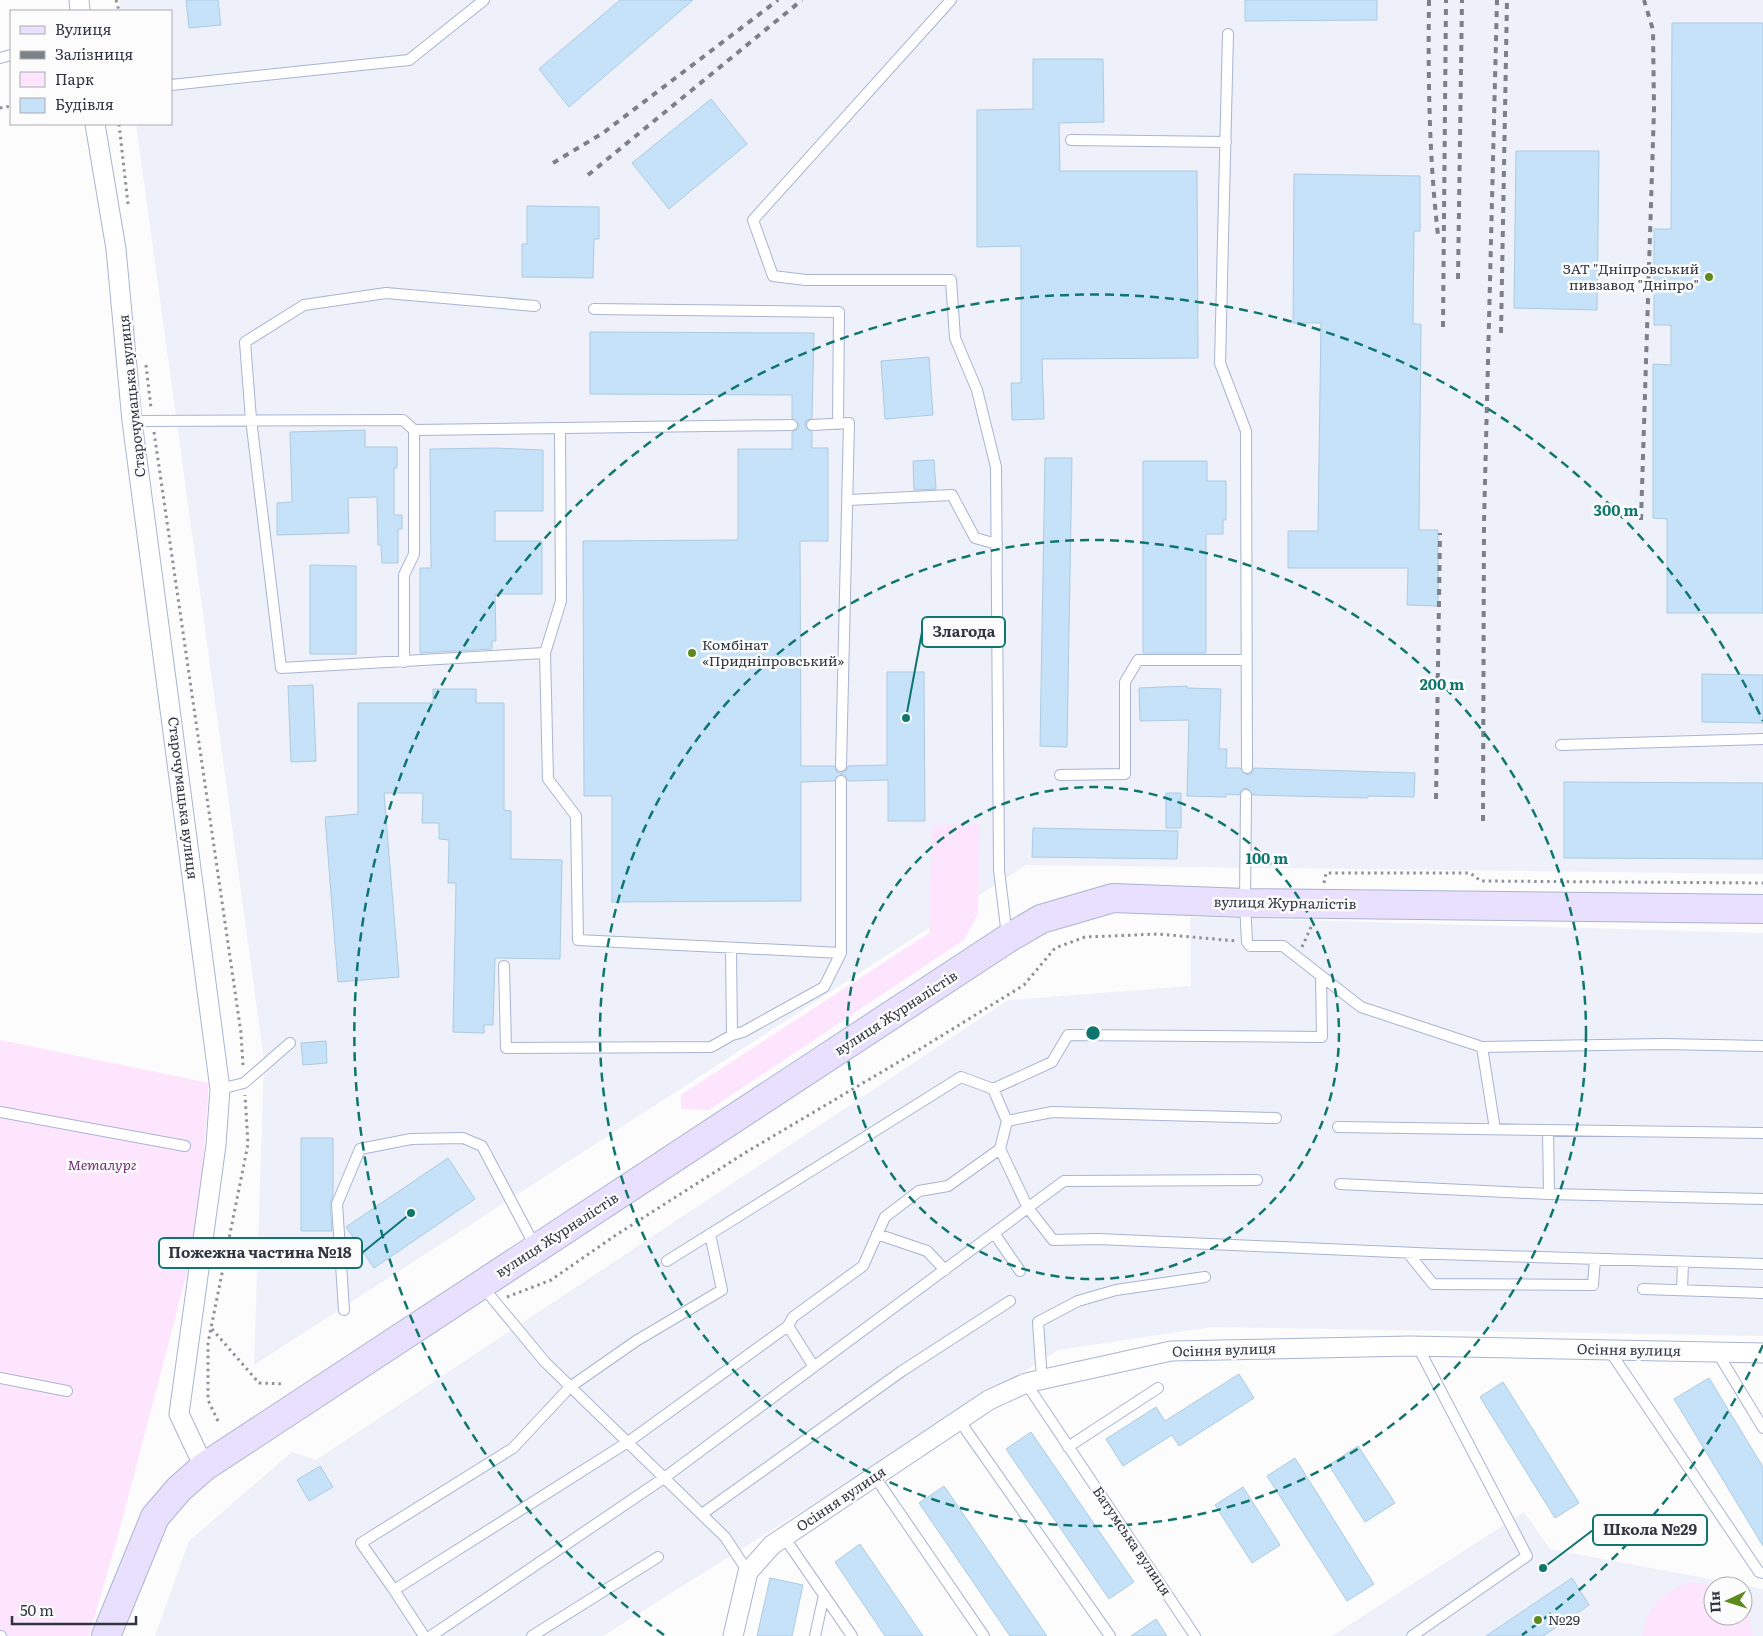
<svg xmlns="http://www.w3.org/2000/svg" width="1763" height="1636" font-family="Literata,serif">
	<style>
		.built { fill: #eef1f9; fill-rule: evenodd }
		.green { fill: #fde5fe }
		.building { fill: #c5e2f9; stroke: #adcae1 }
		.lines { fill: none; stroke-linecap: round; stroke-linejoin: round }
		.lane-casing { stroke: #a9b4d2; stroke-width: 12 }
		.street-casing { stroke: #a9b4d2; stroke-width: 21 }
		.secondary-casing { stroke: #a9b4d2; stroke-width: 30 }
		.path { stroke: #8f9198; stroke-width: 3; stroke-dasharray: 2.5 4; stroke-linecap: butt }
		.lane { stroke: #fff; stroke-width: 10 }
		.street { stroke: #fff; stroke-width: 19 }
		.secondary { stroke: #e9e0fe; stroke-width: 28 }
		.rail { stroke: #7c8087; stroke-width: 4; stroke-dasharray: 6 6; stroke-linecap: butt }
		.ring { fill: none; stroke: #0f766e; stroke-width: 2.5; stroke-dasharray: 9 6 }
		.poi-dot { fill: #5c8a1c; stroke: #fcfcfc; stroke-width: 2 }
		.labels { text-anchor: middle; stroke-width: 5; stroke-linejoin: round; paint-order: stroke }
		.poi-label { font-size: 14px; fill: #303541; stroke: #fcfcfc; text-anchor: start }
		.street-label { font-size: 14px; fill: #303541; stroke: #fcfcfc }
		.park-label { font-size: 14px; font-style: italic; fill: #742e79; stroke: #fcfcfc }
		.centre { fill: #0f766e; stroke: #fcfcfc; stroke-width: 2.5 }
		.ring-label { font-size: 15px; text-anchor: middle; font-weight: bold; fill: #0f766e; stroke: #fcfcfc; stroke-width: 5; stroke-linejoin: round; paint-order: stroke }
		.leader { fill: none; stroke: #0f766e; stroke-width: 2 }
		.callout-dot { fill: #0f766e; stroke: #fcfcfc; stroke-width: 2 }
		.callout { fill: #fcfcfc; stroke: #0f766e; stroke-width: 2 }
		.callout-label { font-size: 15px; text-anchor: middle; font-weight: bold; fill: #303541 }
	</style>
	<rect width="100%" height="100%" fill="#fcfcfc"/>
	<path class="built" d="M119,0H1763V874L1026,865L254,1365L264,1060L136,124H171V11H120Z
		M1190,917L1763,933V1336L1212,1327L1058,1350L603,1636H155L189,1541L292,1452L316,1460L1008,1000L1191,986Z
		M1524,1512L1550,1549L1763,1589V1636H1332ZM1713,1586H1743V1616H1713Z"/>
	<path class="green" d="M980,824L978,914L964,940L709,1110L681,1109V1095L929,933L932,825Z
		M0,1040L209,1083L198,1231L116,1543L89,1636H0Z
		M1691,1582L1719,1586H1713V1616H1743V1605L1749,1617L1753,1636H1642C1646,1607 1663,1590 1691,1582Z"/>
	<path class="building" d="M186,0H218L221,25L189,28Z
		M620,0H693L569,107L539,69Z
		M1245,0H1377V20L1245,21Z
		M1672,23H1763V613H1667V519L1653,518V364L1671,365V325H1654V229H1671Z
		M1033,59H1103L1104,122L1059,123L1060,171H1197L1198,358L1042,359L1044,419L1012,420L1011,383H1021V246L977,247V110L1033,109Z
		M711,99L747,144L669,209L632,163Z
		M1516,151H1599L1597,310L1514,308Z
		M1294,174L1420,176V231H1414L1413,324H1421L1419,530H1438V606L1407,605L1408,568H1288V531H1318L1321,323H1293Z
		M527,206L599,207V239H594L593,278L522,277V244H527Z
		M590,332L814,333L812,418L806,421L805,426L812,432V448H828V541H800L801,766H834L837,772L841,773L847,770L848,766L887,765V672H924L925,821H888V780L848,781L845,775L841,774L834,781L801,782V901L612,902V796H584L583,541L738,540V449H792V432L798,429L799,424L792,418V395L590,394Z
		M929,357L933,415L885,419L881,361Z
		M365,430V447H397V468H394V515H402V529H398V563H382L381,545H378L377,497L348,498L349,533L277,535V503L292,502L290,432Z
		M494,448L543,450V511H495V541H542V594H495L496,641H492V649L420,653V568H431L430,449Z
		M1045,458H1072L1067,747L1040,746Z
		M934,460L936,489L914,490L913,461Z
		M1143,461H1207V481H1226V520H1223V534H1206V653H1143Z
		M310,565L356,566V654H310Z
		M1702,674L1763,675V723L1702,722Z
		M313,685L316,761L291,762L288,686Z
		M1187,686V688L1221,689L1219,749H1227L1226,768H1240L1247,775L1251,774L1254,768L1415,773L1414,797L1368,796V798L1253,795L1247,788L1242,789L1239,795L1226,794V797L1187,796L1189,720L1140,721L1139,688Z
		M433,689H476V703H504V810L511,811V859L562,860L560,959L495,958L493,1025H484V1033L453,1032L456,883H448L449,840L439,839V823H422L423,793H384L399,977L338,982L325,817L358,814V703H433Z
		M1564,782L1763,783V859L1564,858Z
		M1166,793H1181V828H1166Z
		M1033,828L1178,831L1177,859L1032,857Z
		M326,1041L327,1063L303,1065L301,1043Z
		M301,1138H333V1195L330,1204L332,1231H301Z
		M448,1158L475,1199L374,1268L346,1227Z
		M1239,1374L1254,1398L1179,1446L1172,1435L1123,1466L1106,1439L1156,1407L1165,1421Z
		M1709,1378L1763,1467V1546L1674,1399Z
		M1503,1382L1579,1503L1555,1518L1480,1397Z
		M1031,1432L1134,1582L1109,1599L1006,1449Z
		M1358,1446L1395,1503L1365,1522L1329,1465Z
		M1295,1458L1374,1584L1347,1601L1267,1476Z
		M320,1466L333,1487L309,1501L297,1480Z
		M944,1486L1047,1636H1010L919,1503Z
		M1243,1487L1280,1545L1252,1563L1215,1505Z
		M860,1544L923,1636H885L835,1562Z
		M770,1578L803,1585L792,1636H757Z
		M1572,1578L1589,1605L1543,1636H1486Z
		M1156,1619L1167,1636H1131Z"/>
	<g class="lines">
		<g class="lane-casing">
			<path id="lane" d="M951,0L753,220L773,276L806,280H951L955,338L977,390L996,467L999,870L1007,936
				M1228,34L1220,363L1246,431L1247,768
				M0,58L11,55
				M171,85L409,60L484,0
				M1071,140L1226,142
				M535,306L386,293L304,305L245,342L251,419L281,668L545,653
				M594,309L839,312L838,424
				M132,421L403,420L414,430L792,425
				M812,425L849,423L841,766
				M560,428L561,601L545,653L548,779L576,816L578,940L841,953
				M849,500L952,495L975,538L997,544
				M404,662V575L414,554V430
				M1561,745L1763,739
				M1060,775L1125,774V682L1138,660H1246
				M1246,795L1245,903L1247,942L1250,946H1283L1361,1007L1482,1047L1495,1129
				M731,948L732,1035
				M504,966L506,1048L711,1047L732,1035L743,1032L824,987L841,953V781
				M1482,1047L1663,1044L1763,1046
				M220,1089L244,1083L290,1043
				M993,1089L1007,1121
				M0,1112L185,1146
				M1276,1118L1052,1112L1007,1121L1000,1149L1028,1208L1053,1240L1098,1239L1439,1254L1763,1264
				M1338,1127L1763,1133
				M1548,1130L1549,1194
				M1340,1184L1549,1194L1763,1199
				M994,1233L1020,1271
				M877,1234L927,1251L945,1270
				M1408,1253L1433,1284L1593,1285L1595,1259
				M667,1261L961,1077L993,1089L1052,1062L1068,1035L1322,1037L1321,976
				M482,1286L545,1362L725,1537L748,1572
				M1643,1289L1763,1293
				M1682,1290L1683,1262
				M344,1310L337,1204L360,1149L411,1139L463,1138L482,1146L536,1248
				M788,1326L814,1367
				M1609,1350L1759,1572L1763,1573
				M1717,1352L1763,1428
				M0,1378L67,1391
				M1042,1380L1038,1322L1078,1301L1116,1290L1205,1277
				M1026,1383L1195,1636
				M959,1420L1110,1636
				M1068,1447L1158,1388
				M875,1477L984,1636
				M702,1514L902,1371L1010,1301
				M784,1537L852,1636
				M394,1590L361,1543L513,1448L570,1387L636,1341L722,1290L710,1234
				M0,1636H1
				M424,1636L394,1590L628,1442L788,1326L793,1317L863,1266L885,1217L919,1191L948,1186L1000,1149
				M431,1636L664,1478L1064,1181L1257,1180
				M532,1636L658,1557
				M815,1636L824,1595
				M1412,1636L1527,1556L1418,1347"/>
		</g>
		<g class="street-casing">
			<path id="street" d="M79,0L80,11
				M95,124L116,249L132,421L220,1089L216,1145L179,1414L204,1467
				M733,1636L748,1572L772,1545L989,1400L1026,1383L1171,1351L1410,1346L1763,1353"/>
		</g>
		<g class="secondary-casing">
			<path id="secondary" d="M106,1636L155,1517L179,1489L204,1467L1007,939L1041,919L1113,898L1245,903L1763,909"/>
		</g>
		<path class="path" d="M116,0L119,11
			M0,108L11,106
			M119,124L128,204
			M146,365L151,408
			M154,432L241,1033L243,1066
			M1324,883L1326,873H1470L1481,881L1763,883
			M1302,947L1312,925
			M507,1297L551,1280L616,1235L748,1151L907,1057L1024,985L1055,948L1085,937L1158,934L1236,941
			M212,1329L259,1383L284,1384
			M218,1421L208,1400V1343L248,1144L245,1095"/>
		<use href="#lane" class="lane"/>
		<use href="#street" class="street"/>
		<use href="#secondary" class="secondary"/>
		<path class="rail" d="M1429,0C1428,78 1429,157 1438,235
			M553,163L603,133L778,0
			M588,175L802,0
			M1458,279L1462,0
			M1443,327L1446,0
			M1501,333L1507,0
			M1641,520L1654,109L1653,30L1644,0
			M1436,799L1440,533
			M1483,821L1484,522L1497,0"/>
	</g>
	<g class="ring">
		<circle cx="1093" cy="1033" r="246"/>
		<circle cx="1093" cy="1033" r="493"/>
		<path d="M1763 1345A739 739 0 0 1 1522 1635M664 1635A739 739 0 1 1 1763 721"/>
	</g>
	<g class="poi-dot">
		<circle cx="1709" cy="277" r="5"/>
		<circle cx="692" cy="653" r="5"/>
		<circle cx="1538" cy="1620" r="5"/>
	</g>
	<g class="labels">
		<g class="poi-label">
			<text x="1699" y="274" text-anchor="end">ЗАТ "Дніпровський<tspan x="1699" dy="16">пивзавод "Дніпро"</tspan></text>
			<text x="702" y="650">Комбінат<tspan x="702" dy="16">«Придніпровський»</tspan></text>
			<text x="1548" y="1625">№29</text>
		</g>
		<g class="street-label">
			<text transform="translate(132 396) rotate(-96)" y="5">Старочумацька вулиця</text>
			<text transform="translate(183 798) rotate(83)" y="5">Старочумацька вулиця</text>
			<text transform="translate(1285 903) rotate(1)" y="5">вулиця Журналістів</text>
			<text transform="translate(896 1013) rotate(-33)" y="5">вулиця Журналістів</text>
			<text transform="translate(557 1235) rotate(-33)" y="5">вулиця Журналістів</text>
			<text transform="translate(1224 1350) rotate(-2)" y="5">Осіння вулиця</text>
			<text transform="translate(1629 1350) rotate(1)" y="5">Осіння вулиця</text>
			<text transform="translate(841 1499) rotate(-34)" y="5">Осіння вулиця</text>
			<text transform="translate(1132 1541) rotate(56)" y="5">Батумська вулиця</text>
		</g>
		<g class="park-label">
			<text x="102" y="1170">Металург</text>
		</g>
	</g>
	<circle cx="1093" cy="1033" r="8" class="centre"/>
	<g class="ring-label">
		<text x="1616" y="516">300 m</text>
		<text x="1442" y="690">200 m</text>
		<text x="1267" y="864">100 m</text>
	</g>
	<path class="leader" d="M906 718L922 632M411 1213L362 1253M1543 1568L1593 1530"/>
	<g class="callout-dot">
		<circle cx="906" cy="718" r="5"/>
		<circle cx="411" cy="1213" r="5"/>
		<circle cx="1543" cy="1568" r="5"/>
	</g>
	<g class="callout">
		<rect x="922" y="617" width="83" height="30" rx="5"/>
		<rect x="159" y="1238" width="203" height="30" rx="5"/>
		<rect x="1593" y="1515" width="114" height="30" rx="5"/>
	</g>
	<g class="callout-label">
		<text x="964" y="637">Злагода</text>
		<text x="260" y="1258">Пожежна частина №18</text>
		<text x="1650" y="1535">Школа №29</text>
	</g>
	<rect x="10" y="10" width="162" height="115" fill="#fcfcfc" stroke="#aaacb1"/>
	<rect x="20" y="26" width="25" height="8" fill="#e9e0fe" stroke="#aaacb1"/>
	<text x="55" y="35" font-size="15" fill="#303541">Вулиця</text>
	<rect x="20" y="51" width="25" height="8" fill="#7c8087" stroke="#aaacb1"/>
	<text x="55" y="60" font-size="15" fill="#303541">Залізниця</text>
	<rect x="20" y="72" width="25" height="15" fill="#fde5fe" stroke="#aaacb1"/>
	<text x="55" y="85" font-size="15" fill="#303541">Парк</text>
	<rect x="20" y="98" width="25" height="15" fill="#c5e2f9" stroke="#aaacb1"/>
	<text x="55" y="110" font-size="15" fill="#303541">Будівля</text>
	<g transform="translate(1728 1601) rotate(266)"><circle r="24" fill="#fcfcfc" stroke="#aaacb1"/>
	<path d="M0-4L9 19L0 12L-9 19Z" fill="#5c8a1c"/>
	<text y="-8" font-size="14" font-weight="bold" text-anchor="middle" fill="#303541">Пн</text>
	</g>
	<path d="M12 1616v8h124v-8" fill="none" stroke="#303541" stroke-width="2.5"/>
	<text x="20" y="1616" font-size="15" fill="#303541" stroke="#fcfcfc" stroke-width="4" paint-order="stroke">50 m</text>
</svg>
